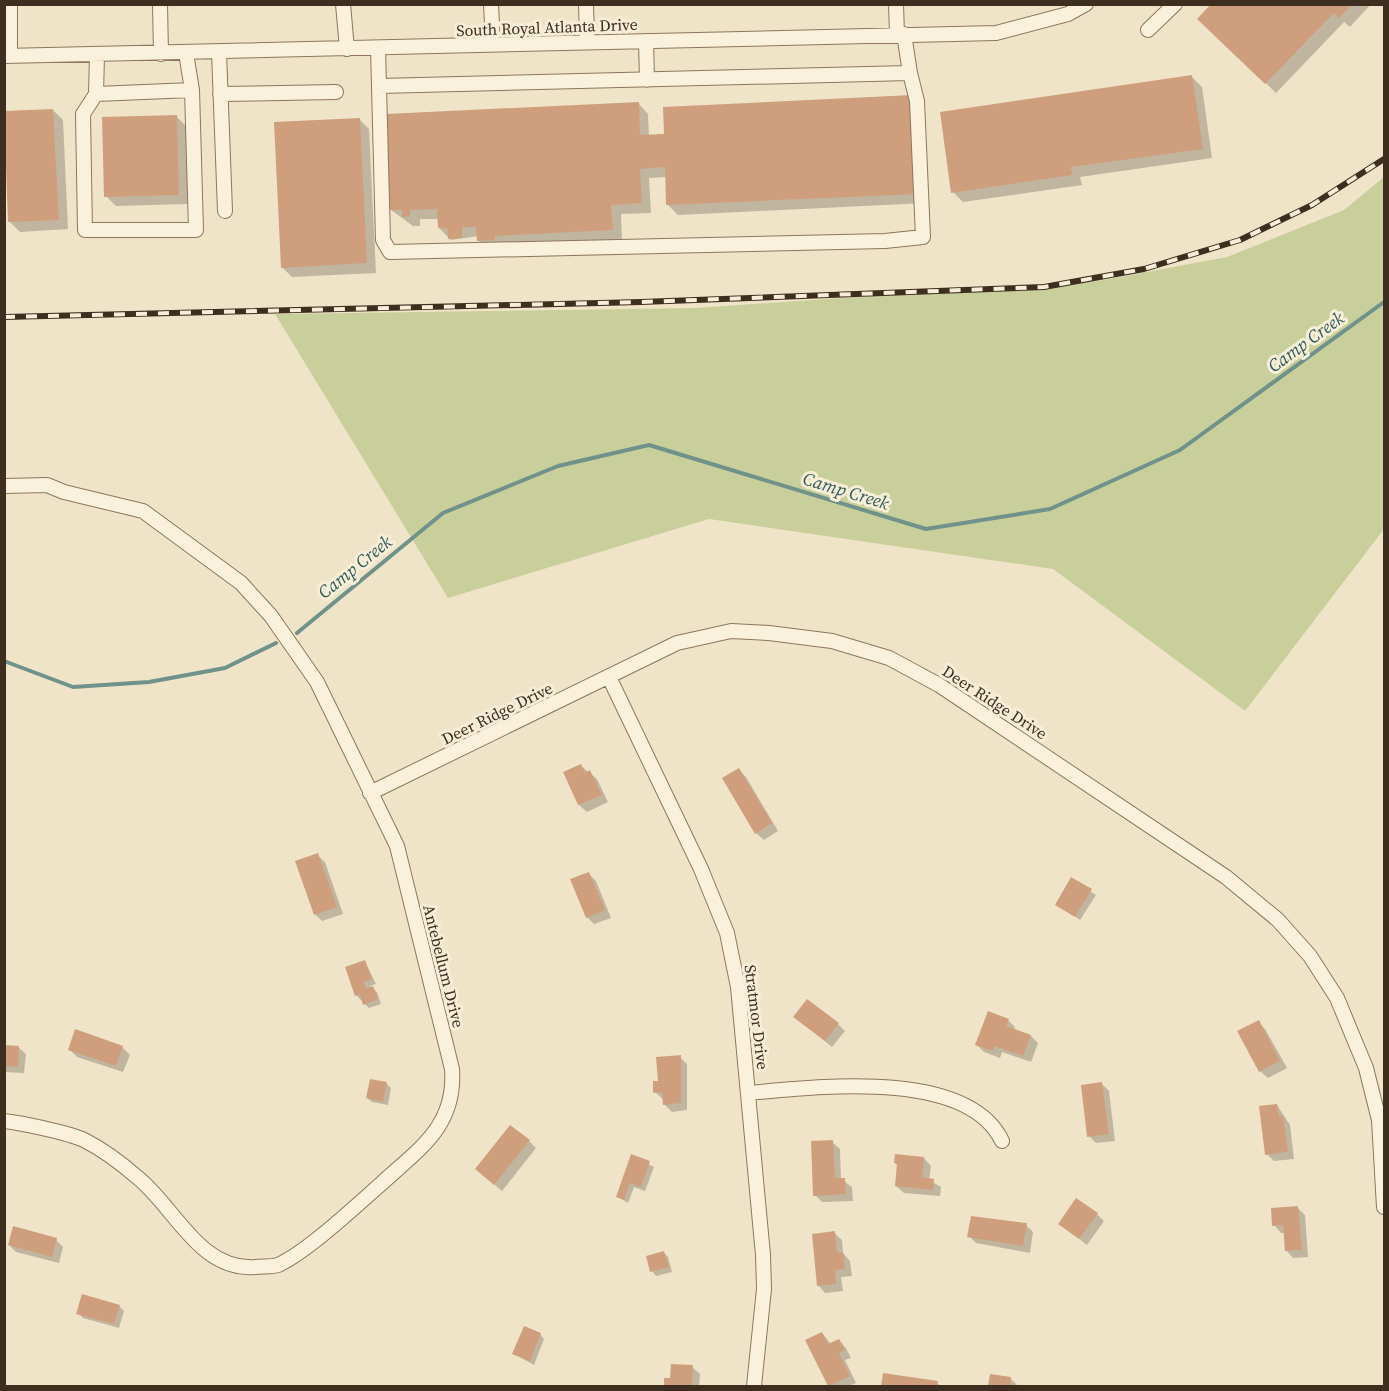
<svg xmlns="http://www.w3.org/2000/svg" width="1389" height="1391" font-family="'Source Serif 4',serif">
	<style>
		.green { fill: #c9cf9b }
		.shadow { fill: #0003 }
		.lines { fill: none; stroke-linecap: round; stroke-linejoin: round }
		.stream { stroke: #6f938a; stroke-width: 4 }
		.building { fill: #cf9f7d }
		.minor-casing { stroke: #8d765c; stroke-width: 16 }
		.minor { stroke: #faf1dc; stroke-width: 14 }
		.rail-casing { stroke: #3d2e20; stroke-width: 6 }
		.rail { stroke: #f7eed8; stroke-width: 4; stroke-dasharray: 11; stroke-linecap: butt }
		.labels { text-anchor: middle; stroke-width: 6; stroke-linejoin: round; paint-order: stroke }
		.street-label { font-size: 16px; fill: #3d2e20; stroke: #f7eed8 }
		.water-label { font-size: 18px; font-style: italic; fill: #2f5d5a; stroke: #f7eed8 }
	</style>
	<rect width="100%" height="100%" fill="#f0e4c8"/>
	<path class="green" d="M1384,177V529L1245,711L1053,569L709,519L448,598L275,314L696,308L1104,280L1227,257L1344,210Z"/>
	<path class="shadow" d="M1214,4H1371L1350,27L1344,22L1276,93L1200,19Z
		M1192,77L1202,87L1212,158L1080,177L1082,185L963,202L953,192Z
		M912,97L926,203L678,215L668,205L667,177L649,178L651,213L621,214L622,240L504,245L488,250L478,240V236L451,240L439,228V219H420V226H413L391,210L639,104L648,114L649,136Z
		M53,110L63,120L68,229L20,232L10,222L7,158L4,159V113Z
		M176,116L186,126L188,204L116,206L106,196Z
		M359,119L369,129L376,273L292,277L282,267Z
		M581,766L597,779L608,802L587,812L579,805L565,773Z
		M739,770L746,777L778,831L764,840L756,833Z
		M317,855L325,862L343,914L322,921L315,914Z
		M589,874L596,881L611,918L594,924L587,917Z
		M1072,879L1096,895L1080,920L1057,904Z
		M365,962L376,984L370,986L377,992L381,1004L369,1008L356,995Z
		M795,1017L838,1024L845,1031L832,1047Z
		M1008,1020L1015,1027L1014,1030L1031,1036L1038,1043L1031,1062L1002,1052L1000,1058L984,1052L977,1045Z
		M1258,1022L1265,1029L1287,1068L1268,1078L1260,1071Z
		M4,1046L18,1047L26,1054L24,1073L4,1072Z
		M122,1047L130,1055L123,1072L77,1057L69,1049Z
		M680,1057L687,1064V1110L672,1112L664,1104V1100L655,1092L660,1082Z
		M386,1083L391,1088L388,1105L372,1102L367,1098Z
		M1101,1083L1109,1091L1115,1141L1096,1143L1089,1136Z
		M1277,1105L1290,1125L1294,1159L1274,1161L1267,1154Z
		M529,1141L536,1148L502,1191L484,1176Z
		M832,1142L840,1149L841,1179L852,1187L853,1201L822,1202L815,1195Z
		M632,1156L654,1167L645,1191L634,1187L628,1203L617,1196Z
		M924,1158L931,1166L929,1180L941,1187L940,1196L904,1193L896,1186L898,1166L895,1163Z
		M1298,1208L1305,1215L1308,1257L1293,1258L1286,1250L1285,1233H1281L1274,1225Z
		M1097,1214L1104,1221L1087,1245L1060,1224Z
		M1026,1225L1033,1232L1030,1253L976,1243L969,1236Z
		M834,1233L842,1240L843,1253L850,1261L852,1276L841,1277L843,1291L825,1293L818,1285Z
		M56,1240L63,1247L59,1263L16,1252L9,1245Z
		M664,1253L668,1257L672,1272L656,1276L652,1271Z
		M119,1306L124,1311L119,1328L83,1318L78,1313Z
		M822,1333L831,1344L839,1340L846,1348L851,1358L845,1360L856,1383L849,1386H829Z
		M540,1334L544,1339L534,1365L514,1354Z
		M692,1367L700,1374L699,1386H665L666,1379H672Z
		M885,1375L937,1383L941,1386H883Z
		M991,1376L1010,1378L1018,1386H990Z"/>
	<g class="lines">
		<path class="stream" d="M297,633L443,513L558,466L649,445L926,529L1050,509L1180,450L1384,302
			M4,661L73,687L149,682L225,668L276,643"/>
	</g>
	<path class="building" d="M1211,4H1352L1339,18L1334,13L1265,84L1197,19Z
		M1192,75L1203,149L1071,167L1072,175L951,193L940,112Z
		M912,95L917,194L666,205L665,167L640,169L642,203L611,205L613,230L495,236V240L477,241L476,227H462V238L448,239L447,228H438L437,209L410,210V216L402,217V210H390L386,114L639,102L640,135L664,134L663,107Z
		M53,109L59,220L8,222L4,111Z
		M177,115L179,195L104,197L102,117Z
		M360,118L367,263L281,268L274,122Z
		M581,764L585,773L590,770L602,795L578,805L563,772Z
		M739,768L772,823L755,834L722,778Z
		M318,853L337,907L314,915L295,861Z
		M589,872L605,910L586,918L570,879Z
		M1071,877L1092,889L1075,917L1055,905Z
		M365,960L372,979L364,982L366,989L373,986L378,999L363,1005L360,994L355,996L345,967Z
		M807,999L839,1023L825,1041L793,1017Z
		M988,1011L1009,1019L1006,1026L1031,1035L1023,1056L995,1046L992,1051L975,1045Z
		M1259,1020L1280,1061L1259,1072L1237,1031Z
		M75,1029L123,1046L116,1066L68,1050Z
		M4,1045L19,1046L18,1067L4,1066Z
		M681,1055V1103L663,1105L662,1092L653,1093V1081H658L656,1057Z
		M370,1079L387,1082L383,1102L366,1098Z
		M1102,1082L1109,1134L1087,1137L1081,1085Z
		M1277,1104L1279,1117L1283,1116L1288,1152L1265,1155L1259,1106Z
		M510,1125L530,1140L494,1185L475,1169Z
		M833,1140L835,1178H845L846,1194L813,1196L811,1141Z
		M631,1154L650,1161L641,1187L630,1183L624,1200L616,1197Z
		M895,1154L924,1157L922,1177L934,1179L933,1190L895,1186L897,1164L894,1163Z
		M1076,1198L1098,1213L1079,1239L1058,1224Z
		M1298,1206L1302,1250L1285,1251L1283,1225L1272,1226L1271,1208Z
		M971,1216L1027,1223L1023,1246L967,1237Z
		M13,1226L57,1238L52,1257L8,1245Z
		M835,1231L837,1253L843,1252L845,1269L835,1270L836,1284L817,1286L812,1234Z
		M664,1251L669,1267L650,1272L646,1256Z
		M82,1294L120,1305L114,1324L76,1314Z
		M524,1326L541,1333L530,1361L512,1354Z
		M822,1332L828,1344L839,1339L845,1350L839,1353L850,1376L828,1386L805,1340Z
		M671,1364L693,1365L692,1386H664V1378H670Z
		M883,1373L938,1381L937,1386H881Z
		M990,1374L1011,1377L1010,1386H988Z"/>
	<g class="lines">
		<g class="minor-casing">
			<path id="minor" d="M160,4L161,54
				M343,4L347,49
				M491,4L493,45
				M586,4L587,42
				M896,4L897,34
				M1148,30L1175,4
				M646,41L647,80
				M378,48L383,240L390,252L885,241L923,237L917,101L910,73L904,34
				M219,52L225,211
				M97,55L96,94L83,114L85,230H196L192,90L186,53
				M4,56L996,33L1068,14L1086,4
				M10,56V6
				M379,86L910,73
				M96,94L192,90
				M220,94L336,92
				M4,486L47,485L64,492L143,511L241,583L271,616L317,682L397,846L452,1069C456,1126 420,1148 382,1183C357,1205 307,1252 278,1265C272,1267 262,1266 255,1267C199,1271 175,1207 137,1177C122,1164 102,1149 84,1140C69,1133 22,1123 4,1121
				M609,677L701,869L727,933L738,987L763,1255L764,1289L754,1386
				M370,793L677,643L731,631L769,633L832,641L889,658L939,685L1226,877L1278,920L1310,956L1337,998L1366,1068L1379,1120L1384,1207
				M749,1093C815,1087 967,1068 1002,1141"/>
		</g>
		<use href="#minor" class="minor"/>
		<g class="rail-casing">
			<path id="rail" d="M4,317L641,302L1044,287L1144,269L1240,240L1312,205L1384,159"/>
		</g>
		<use href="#rail" class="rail"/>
	</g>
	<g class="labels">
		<g class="street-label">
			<text transform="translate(547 27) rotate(-2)" y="6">South Royal Atlanta Drive</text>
			<text transform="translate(995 702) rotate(33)" y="6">Deer Ridge Drive</text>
			<text transform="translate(497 713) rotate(-26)" y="6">Deer Ridge Drive</text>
			<text transform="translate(444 966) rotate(76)" y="6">Antebellum Drive</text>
			<text transform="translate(757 1017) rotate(83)" y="6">Stratmor Drive</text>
		</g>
		<g class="water-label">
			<text transform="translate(1306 342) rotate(-36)" y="6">Camp Creek</text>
			<text transform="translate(846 491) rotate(17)" y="6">Camp Creek</text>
			<text transform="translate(355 567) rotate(-39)" y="6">Camp Creek</text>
		</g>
	</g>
	<rect width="1389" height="1391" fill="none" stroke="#3d2e20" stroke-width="12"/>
</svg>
